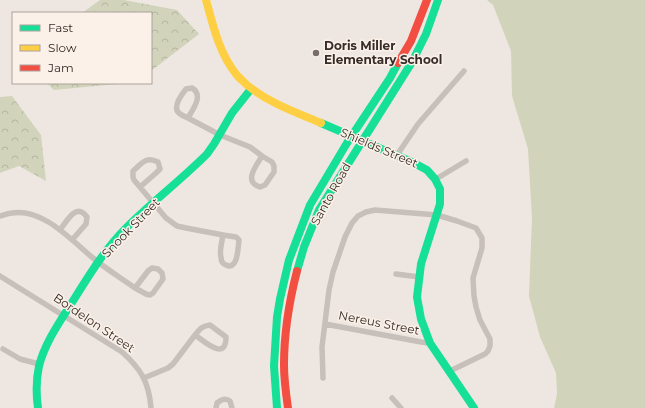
<svg xmlns="http://www.w3.org/2000/svg" width="645" height="408" font-family="Montserrat,sans-serif">
	<style>
		.green { fill: #d1d4ba }
		.forest { fill: url(#forest-crowns) }
		.lines { fill: none; stroke-linecap: round; stroke-linejoin: round }
		.street { stroke: #c7bfba; stroke-width: 5.5 }
		.fast { stroke: #16e098; stroke-width: 8 }
		.slow { stroke: #ffcf43; stroke-width: 8 }
		.jam { stroke: #f24e42; stroke-width: 8 }
		.poi-dot { fill: #786d69; stroke: #fbf1e8; stroke-width: 1.5 }
		.labels { text-anchor: middle; stroke-width: 3; stroke-linejoin: round; paint-order: stroke }
		.poi-label { font-size: 12px; font-weight: bold; fill: #382c28; stroke: #fbf1e8; text-anchor: start }
		.street-label { font-size: 12px; fill: #382c28; stroke: #fbf1e8 }
	</style>
	<defs>
		<pattern id="forest-crowns" width="20" height="18" patternUnits="userSpaceOnUse"><rect width="20" height="18" fill="#d1d4ba"/><path d="M2 6a3 3 0 1 1 6 0M12 15a3 3 0 1 1 6 0" fill="none" stroke="#b4b6a0"/></pattern>
	</defs>
	<rect width="100%" height="100%" fill="#eee7e1"/>
	<path class="green" d="M487,0H645V408H554L557,394L556,373L540,337L529,296L532,218L528,149L512,96L511,51L493,5Z"/>
	<path class="forest" d="M100,0H124L177,10L199,34L151,71V13H82Z
		M47,83H127L54,90Z
		M12,96L41,135L46,181L19,166L0,173V97Z"/>
	<g class="lines">
		<path class="street" d="M192,88C204,95 193,109 188,118C186,117 181,115 179,113C172,107 182,94 186,89Z
			M188,118L220,135L250,147L262,156L272,162L274,166V172L265,185L260,187C243,182 256,166 262,156
			M397,155L418,124L464,71
			M436,179L466,161
			M140,187L156,173L160,169L158,162C146,156 142,163 133,171V177L134,180L166,218L177,226L186,228L223,235
			M0,216C4,215 8,213 12,213C43,208 71,240 93,258C106,269 121,278 135,288
			M60,230C67,221 76,202 87,217L86,224L72,240
			M223,235L236,237L239,240C238,247 238,271 226,265C223,264 221,261 221,257C219,251 222,242 223,235Z
			M152,268L158,269L162,273L163,279L153,293L150,295L146,294L135,288L148,271Z
			M396,274L419,277
			M0,276L122,352C141,369 149,382 151,408
			M325,324L421,342L430,343
			M210,325L226,337C226,362 204,341 195,335C200,329 202,326 210,325Z
			M3,349L20,359L39,364
			M144,378L168,368L173,364L195,335
			M323,378L322,347L329,290L333,272L345,237L352,223L358,216L366,212L375,210L437,215L457,221L476,228L482,238V248L473,278L474,296L476,307L480,320L490,339V346L488,351L485,354L450,371
			M392,398L401,408
			M216,408L217,403C222,399 225,398 230,401L232,408"/>
		<path class="fast" d="M321,123L414,163L427,170L435,179L440,189V204L421,264L417,297L421,319L430,343L474,408
			M297,271L304,247L319,210L412,62L426,34L438,0
			M38,408C36,394 36,380 39,366C45,343 59,323 71,304C88,277 104,250 126,228C152,202 181,180 207,154L214,144L232,113L251,89
			M277,408L274,366L277,317L280,299L289,260L310,205L347,143L390,78L398,63"/>
		<path class="slow" d="M206,0C213,25 219,53 236,74C239,78 243,81 247,85C269,103 295,112 321,123"/>
		<path class="jam" d="M398,63L411,41L427,0
			M288,408C286,394 284,379 284,365C284,333 289,302 297,271"/>
	</g>
	<circle class="poi-dot" cx="316" cy="53" r="4"/>
	<g class="labels">
		<g class="poi-label">
			<text x="324" y="50">Doris Miller<tspan x="324" dy="14">Elementary School</tspan></text>
		</g>
		<g class="street-label">
			<text transform="translate(379 148) rotate(23)" y="4">Shields Street</text>
			<text transform="translate(331 194) rotate(-61)" y="4">Santo Road</text>
			<text transform="translate(131 228) rotate(-46)" y="4">Snook Street</text>
			<text transform="translate(94 323) rotate(34)" y="4">Bordelon Street</text>
			<text transform="translate(379 323) rotate(11)" y="4">Nereus Street</text>
		</g>
	</g>
	<rect x="12" y="12" width="140" height="72" fill="#fbf1e8" stroke="#ada29b"/>
	<rect x="20" y="25" width="20" height="6" fill="#16e098" stroke="#ada29b"/>
	<text x="48" y="32" font-size="12" fill="#382c28">Fast</text>
	<rect x="20" y="45" width="20" height="6" fill="#ffcf43" stroke="#ada29b"/>
	<text x="48" y="52" font-size="12" fill="#382c28">Slow</text>
	<rect x="20" y="65" width="20" height="6" fill="#f24e42" stroke="#ada29b"/>
	<text x="48" y="72" font-size="12" fill="#382c28">Jam</text>
</svg>
